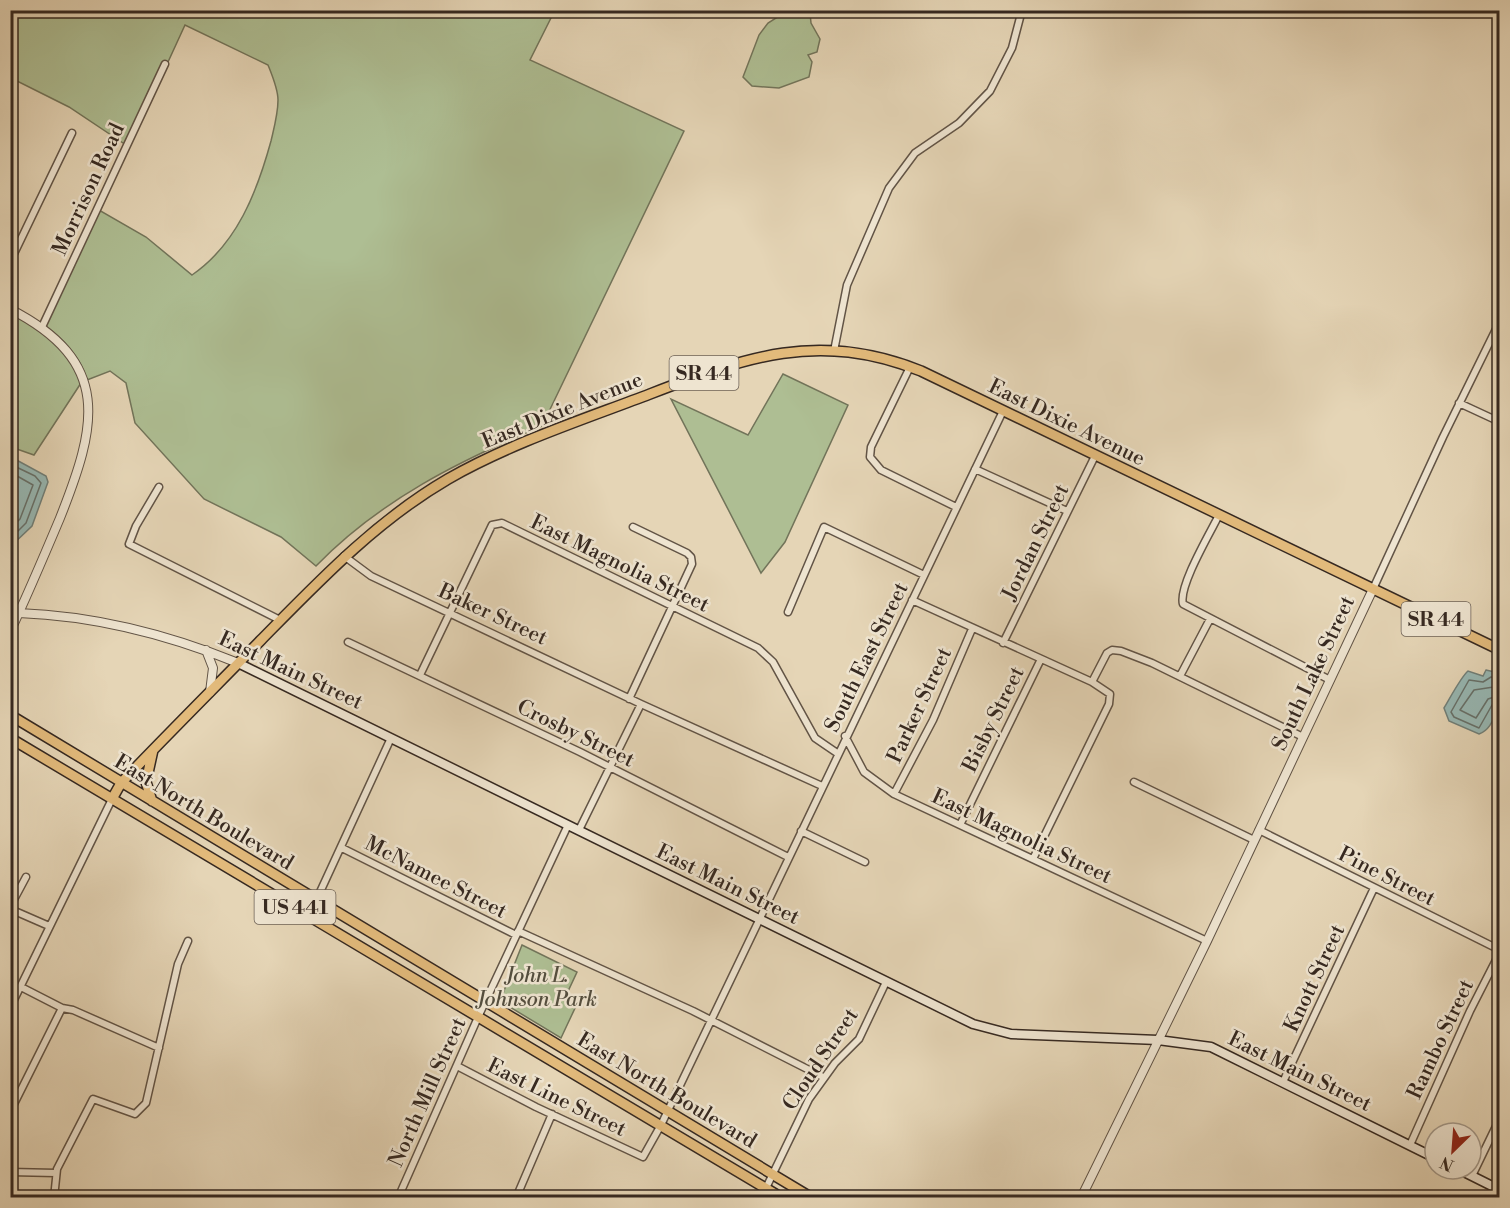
<svg xmlns="http://www.w3.org/2000/svg" width="1510" height="1208" font-family="'Libre Bodoni',serif">
	<style>
		.green { fill: #aebe93; stroke: #72745a; stroke-width: 1.5 }
		.water { fill: #97b8b4; stroke: #707f79; stroke-width: 1.5 }
		.lines { fill: none; stroke-linecap: round; stroke-linejoin: round }
		.shore { stroke: #66706a; stroke-width: 1.5 }
		.minor-casing { stroke: #625446; stroke-width: 9 }
		.tertiary-casing { stroke: #625446; stroke-width: 10 }
		.secondary-casing { stroke: #362921; stroke-width: 11 }
		.primary-casing { stroke: #362921; stroke-width: 12 }
		.minor { stroke: #eee4d0; stroke-width: 6 }
		.tertiary { stroke: #eee4d0; stroke-width: 8 }
		.secondary { stroke: #eee4d0; stroke-width: 8 }
		.primary { stroke: #e2ba7b; stroke-width: 9 }
		.labels { text-anchor: middle; stroke-width: 5; stroke-linejoin: round; paint-order: stroke }
		.shield { fill: #eee4d0; stroke: #6d6156; stroke-width: 1.5 }
		.shield-label { font-size: 20px; font-weight: bold; fill: #362921 }
		.street-label { font-size: 21px; fill: #362921; stroke: #eee4d0 }
		.park-label { font-size: 21px; font-style: italic; fill: #544e3e; stroke: #eee4d0 }
	</style>
	<rect width="100%" height="100%" fill="#e5d5b6"/>
	<filter id="stains"><feTurbulence type="fractalNoise" baseFrequency=".00333" numOctaves="4"/><feColorMatrix values="0 0 0 0 .2 0 0 0 0 .09 0 0 0 0 .02 0 0 0 .5 -.17"/></filter>
	<radialGradient id="worn" r=".72"><stop offset=".6" stop-color="#630" stop-opacity="0"/><stop offset="1" stop-color="#630" stop-opacity=".3"/></radialGradient>
	<path class="green" d="M11,11H559L551,18L530,60L684,131L542,426C459,461 380,500 316,566L281,537L204,499L135,423L126,383L110,371L87,380C80,355 62,338 41,322L99,210L146,237L192,275C237,244 257,192 271,141C274,128 278,114 278,100C278,89 272,75 268,65L185,25L129,147L69,107L11,78Z
		M787,11L810,13L811,23L820,39L817,52L808,55L812,62L809,77L779,88L752,86L743,77L759,35L768,23Z
		M11,313C39,329 72,350 81,383L34,455L11,447Z
		M783,374L848,405L785,542L761,573L671,399L748,435Z
		M522,945L577,972L564,1000L576,1006L561,1038L500,1001Z"/>
	<path class="water" d="M11,457L46,476L48,482L32,526L11,546Z
		M1486,670L1499,673C1500,691 1499,727 1479,734L1449,721L1444,708C1450,698 1461,677 1468,671L1483,676Z"/>
	<g class="lines">
		<path class="shore" d="M10,464L35,476L41,483L26,523L10,539
			M10,472L33,485L20,519L10,529
			M1500,678L1491,677L1483,682L1469,680L1451,712L1454,717L1479,728L1492,705L1500,702
			M1500,686L1474,690L1460,710L1476,718L1488,699L1500,695"/>
		<g class="minor-casing">
			<path id="minor" d="M10,262L72,133
				M42,327L165,64
				M834,351L847,285L889,188L915,153L959,123L990,91L1012,48L1022,10
				M910,367L871,447L870,457L881,470L956,507
				M1459,403L1500,422
				M975,469L1067,511
				M159,487L136,526L129,544L280,620
				M1219,515C1210,533 1178,587 1183,604L1330,680
				M344,556L371,576L641,704L822,786
				M1373,589L1443,437L1500,321
				M912,600L1092,682L1110,694L1109,704L1033,859
				M788,612L824,527L924,575
				M348,642L580,752L788,857
				M1003,643L1095,456
				M420,675L492,525L502,523L758,648L773,662L815,738L837,753
				M1180,676L1210,619
				M1092,682L1107,653L1112,650L1121,651L1152,663L1303,737
				M629,699L692,564L691,557L687,553L633,527
				M845,736L864,772L894,794L1207,941
				M1134,782L1254,840
				M894,794L933,720L972,629
				M960,825L1041,659
				M579,830L641,704
				M1259,830L1500,950
				M801,831L865,862
				M342,848L516,935
				M10,907L26,877
				M10,909L49,926
				M309,916L391,738
				M518,931L693,1011L823,1077
				M21,987L62,1008L73,1010L159,1048
				M10,1008L112,799
				M457,1066L536,1107L643,1157L661,1125L1003,411
				M1283,1082L1374,888
				M10,1112L62,1008
				M1410,1145L1470,1011L1497,958L1499,947
				M10,1172L56,1173
				M1472,1176L1500,1118
				M766,1188L809,1099L835,1063L859,1039L886,982
				M54,1198L57,1169L93,1099L135,1114L146,1103L178,964L188,941
				M398,1198L479,1015L568,825
				M516,1198L552,1114"/>
		</g>
		<g class="tertiary-casing">
			<path id="tertiary" d="M10,309C113,362 97,425 60,518C44,556 28,594 10,632
				M19,613C97,616 167,634 238,663
				M206,650L213,668L210,692
				M1081,1198L1207,941L1373,589"/>
		</g>
		<g class="secondary-casing">
			<path id="secondary" d="M238,663L973,1024L1011,1034L1158,1040L1211,1047L1435,1158
				M1458,1169L1500,1190"/>
		</g>
		<g class="primary-casing">
			<path id="primary" d="M10,715L812,1198
				M10,738L782,1198
				M112,799L121,783C167,735 214,688 261,640C319,581 376,521 448,479C511,443 582,420 650,394C746,357 818,330 921,371L1500,650
				M152,801L146,782L153,750"/>
		</g>
		<use href="#minor" class="minor"/>
		<use href="#tertiary" class="tertiary"/>
		<use href="#secondary" class="secondary"/>
		<use href="#primary" class="primary"/>
	</g>
	<g class="labels">
		<g class="shield">
			<rect x="669.5" y="356" width="69" height="34" rx="4.5"/>
			<rect x="1401.5" y="602" width="69" height="34" rx="4.5"/>
			<rect x="254.5" y="890" width="81" height="34" rx="4.5"/>
		</g>
		<g class="shield-label">
			<text x="704" y="380">SR 44</text>
			<text x="1436" y="626">SR 44</text>
			<text x="295" y="914">US 441</text>
		</g>
		<g class="street-label">
			<text transform="translate(88 189) rotate(-65)" y="7">Morrison Road</text>
			<text transform="translate(562 410) rotate(-22)" y="7">East Dixie Avenue</text>
			<text transform="translate(1067 422) rotate(26)" y="7">East Dixie Avenue</text>
			<text transform="translate(1035 542) rotate(-64)" y="7">Jordan Street</text>
			<text transform="translate(620 563) rotate(26)" y="7">East Magnolia Street</text>
			<text transform="translate(493 614) rotate(25)" y="7">Baker Street</text>
			<text transform="translate(866 657) rotate(-64)" y="7">South East Street</text>
			<text transform="translate(291 670) rotate(25)" y="7">East Main Street</text>
			<text transform="translate(1313 673) rotate(-65)" y="7">South Lake Street</text>
			<text transform="translate(919 705) rotate(-65)" y="7">Parker Street</text>
			<text transform="translate(993 719) rotate(-64)" y="7">Bisby Street</text>
			<text transform="translate(576 733) rotate(26)" y="7">Crosby Street</text>
			<text transform="translate(204 812) rotate(31)" y="7">East North Boulevard</text>
			<text transform="translate(1022 836) rotate(25)" y="7">East Magnolia Street</text>
			<text transform="translate(1387 876) rotate(27)" y="7">Pine Street</text>
			<text transform="translate(436 877) rotate(27)" y="7">McNamee Street</text>
			<text transform="translate(728 884) rotate(26)" y="7">East Main Street</text>
			<text transform="translate(1314 978) rotate(-65)" y="7">Knott Street</text>
			<text transform="translate(1440 1039) rotate(-65)" y="7">Rambo Street</text>
			<text transform="translate(820 1059) rotate(-56)" y="7">Cloud Street</text>
			<text transform="translate(1300 1071) rotate(26)" y="7">East Main Street</text>
			<text transform="translate(667 1090) rotate(31)" y="7">East North Boulevard</text>
			<text transform="translate(427 1092) rotate(-66)" y="7">North Mill Street</text>
			<text transform="translate(557 1097) rotate(26)" y="7">East Line Street</text>
		</g>
		<g class="park-label">
			<text x="537" y="982">John L.<tspan x="537" dy="24">Johnson Park</tspan></text>
		</g>
	</g>
	<rect width="1510" height="1208" fill="none" stroke="#e5d5b6" stroke-width="36"/>
	<rect x="12" y="12" width="1486" height="1184" fill="none" stroke="#362921" stroke-width="3"/>
	<rect x="18" y="18" width="1474" height="1172" fill="none" stroke="#362921" stroke-width="1.5"/>
	<g transform="translate(1453 1151) rotate(205)"><circle r="28" fill="#eee4d0" stroke="#a4998a" stroke-width="1.5"/>
	<path d="M0-4.5L10 22L0 15L-10 22Z" fill="#8f2418"/>
	<text y="-9" font-size="16" font-weight="bold" text-anchor="middle" fill="#362921">N</text>
	</g>
	<rect width="100%" height="100%" filter="url(#stains)"/>
	<rect width="100%" height="100%" fill="url(#worn)"/>
</svg>
